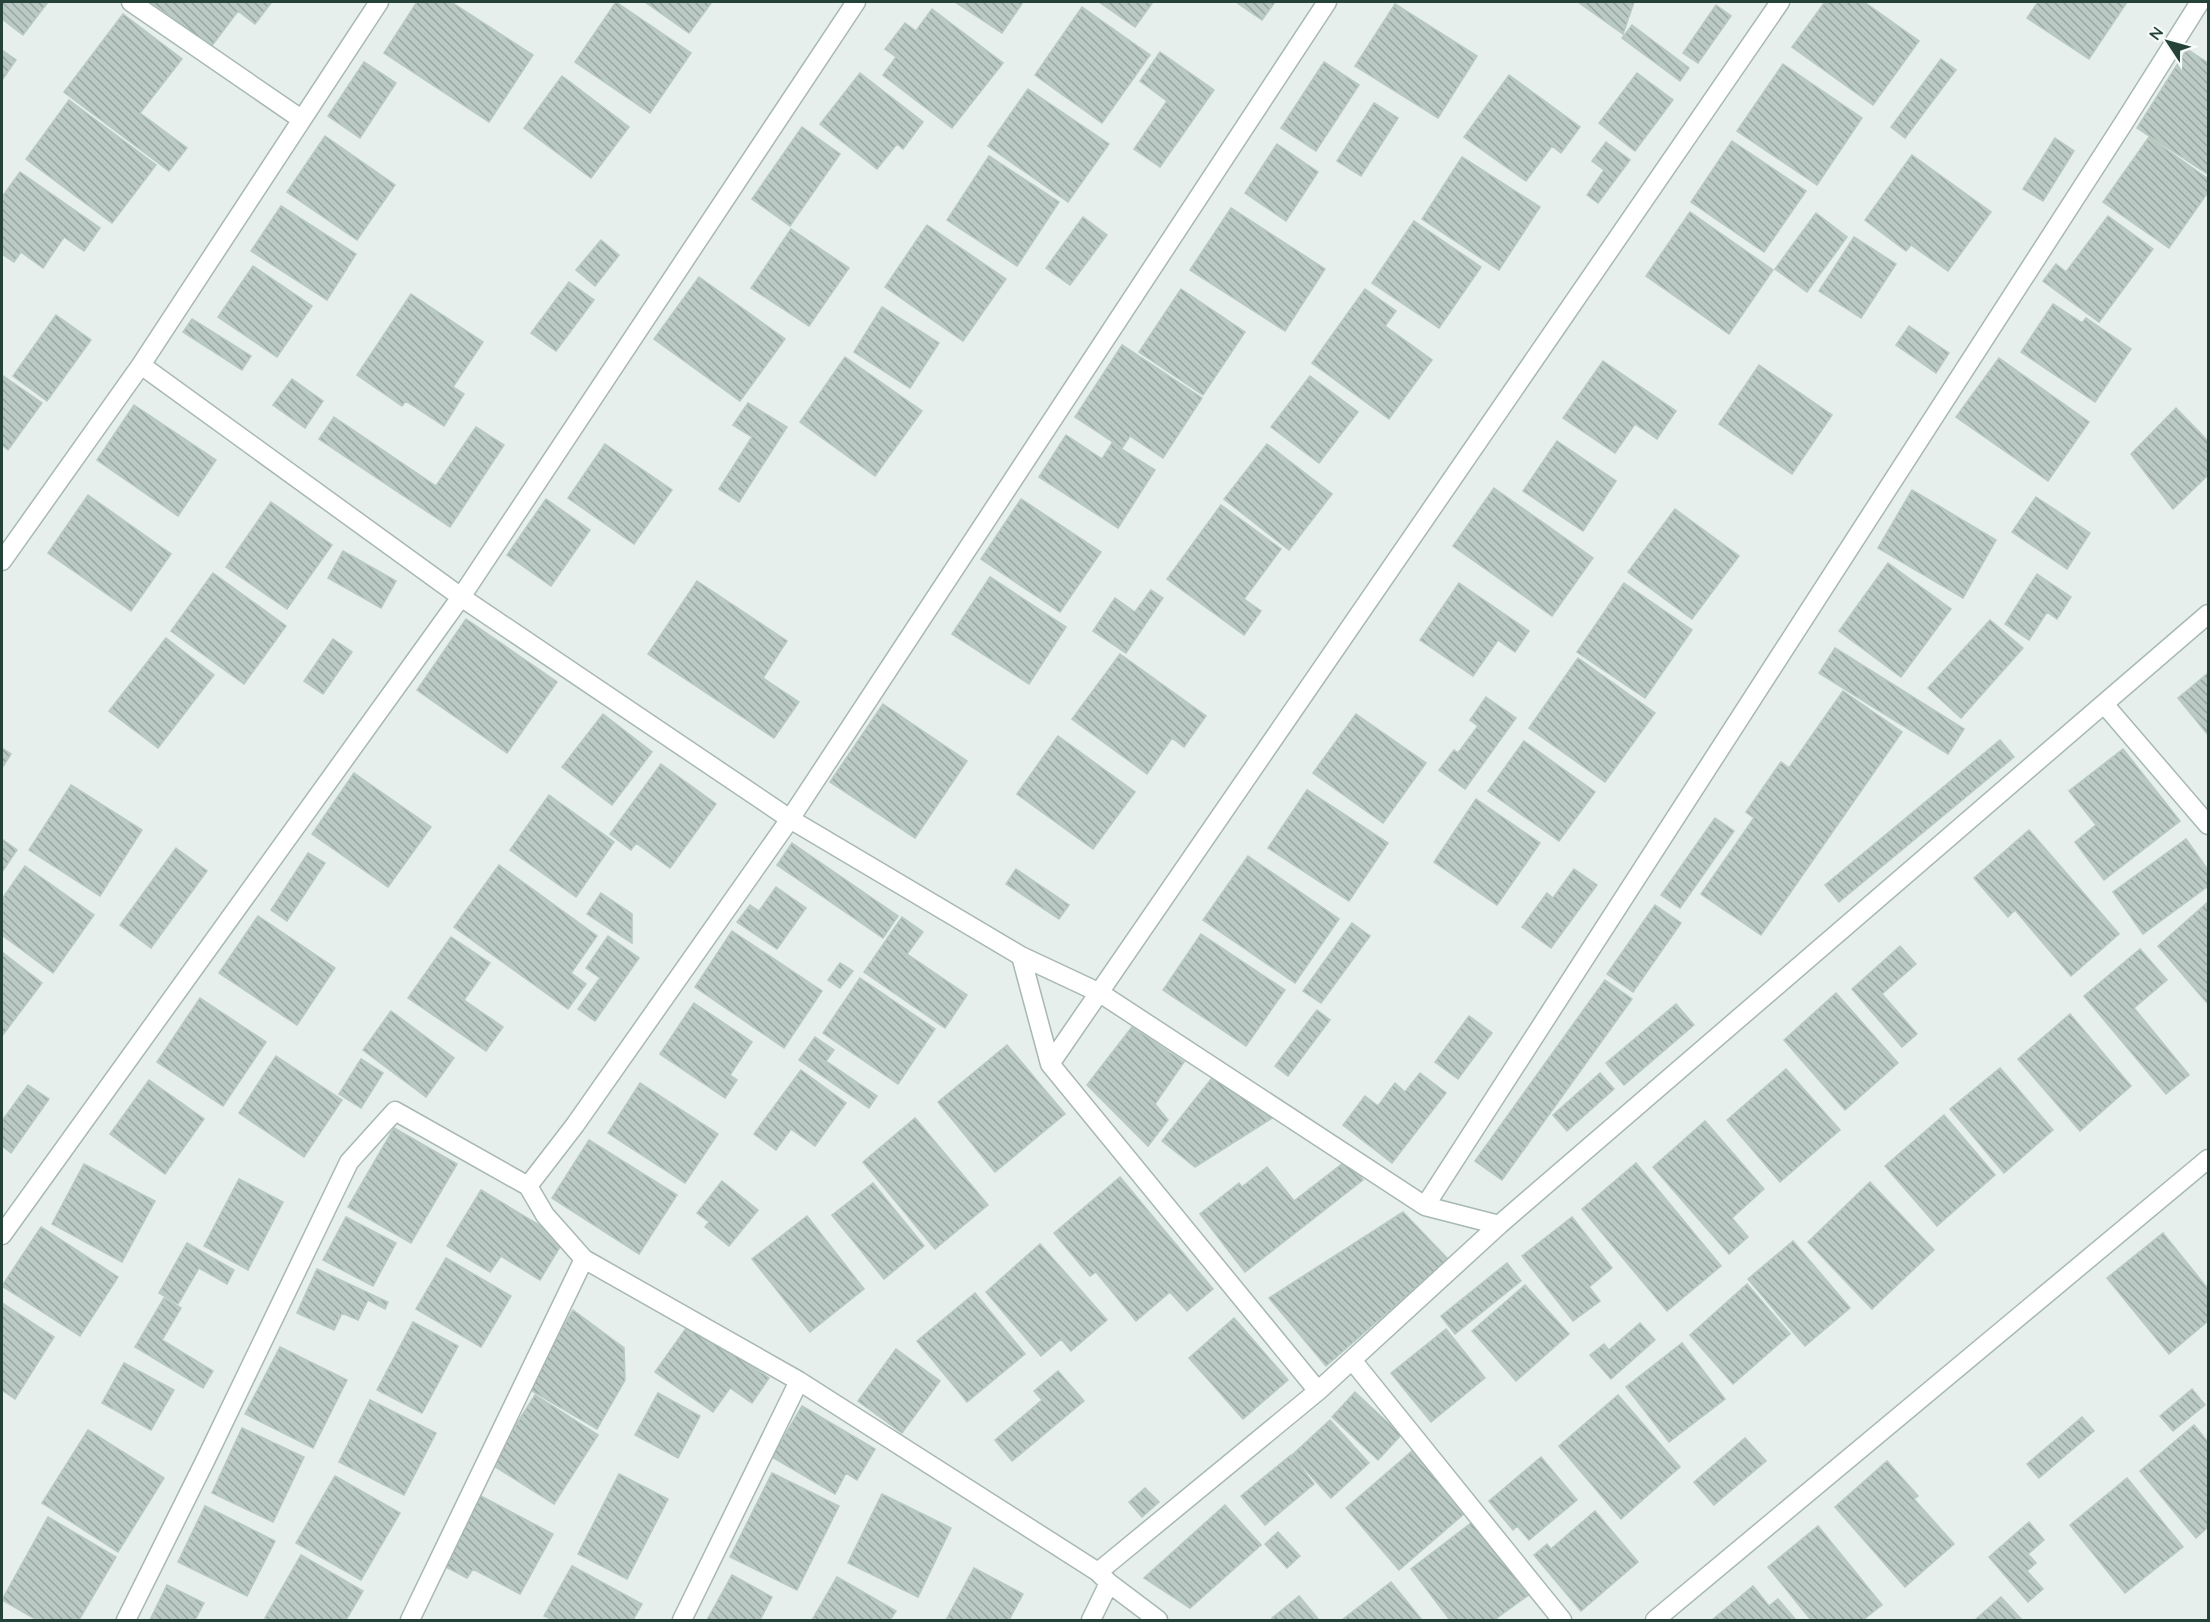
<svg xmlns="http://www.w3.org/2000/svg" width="2210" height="1622" font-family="Quicksand,sans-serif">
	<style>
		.building { fill: url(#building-back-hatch); stroke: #b8c9c2; stroke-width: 1.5 }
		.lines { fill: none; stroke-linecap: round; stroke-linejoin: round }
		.minor-casing { stroke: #a8b8b2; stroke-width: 21 }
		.minor { stroke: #fff; stroke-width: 18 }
	</style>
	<defs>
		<pattern id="building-back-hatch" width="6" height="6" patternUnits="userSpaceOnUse" patternTransform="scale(1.5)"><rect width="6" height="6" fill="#bbcac4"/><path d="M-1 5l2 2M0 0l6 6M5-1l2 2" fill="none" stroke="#98a6a0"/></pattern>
	</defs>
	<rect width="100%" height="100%" fill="#e6efeb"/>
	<path class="building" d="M2,2H48L23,35L2,19Z
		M151,2H270L271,3L255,24L238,11L211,47Z
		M417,2H451L533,55L489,122L384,53Z
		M616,2L691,53L650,113L575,62Z
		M645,2H712L689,33Z
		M955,2H1023L1002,33Z
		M1099,2H1153L1135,27Z
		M1236,2H1275L1262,20Z
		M1578,2H1634L1623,34Z
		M1825,2H1864L1919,41L1873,105L1792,47Z
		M2038,2H2127L2089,59L2027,18Z
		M1395,4L1477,56L1438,118L1355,66Z
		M1716,5L1731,16L1698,63L1683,53Z
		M1082,7L1150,55L1102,123L1035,75Z
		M932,9L1003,63L952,128L883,75L896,57L885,49L905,23L916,31Z
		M123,14L182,59L140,113L187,148L169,171L64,92Z
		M1632,25L1689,68L1680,81L1622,38Z
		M2187,49L2208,63V174L2137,128Z
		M2,50L16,60L2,80Z
		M1160,52L1214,90L1160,167L1134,149L1167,101L1140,81Z
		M1941,59L1956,70L1905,138L1891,127Z
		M364,62L396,83L360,138L328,116Z
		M1324,62L1359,85L1316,151L1281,128Z
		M1783,64L1862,118L1817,185L1737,131Z
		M860,73L923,122L903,149L897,144L877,169L820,124Z
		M1637,73L1673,100L1635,151L1599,123Z
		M1509,75L1580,127L1561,153L1552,146L1526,181L1464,137Z
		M562,76L629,127L591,178L524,128Z
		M1028,89L1109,144L1068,202L988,146Z
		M69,100L156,165L112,223L26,159Z
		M1374,103L1398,118L1361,176L1337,161Z
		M802,127L840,154L790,226L752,199Z
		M325,136L395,185L357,240L287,192Z
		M2149,137L2208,179V192L2169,248L2103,202Z
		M2055,138L2074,151L2043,201L2023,189Z
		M1732,141L1806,191L1764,252L1691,202Z
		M1606,142L1630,160L1598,203L1587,195L1604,170L1592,161Z
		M1277,144L1318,172L1286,221L1245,193Z
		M1912,155L1991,212L1948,271L1911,245L1906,251L1865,220Z
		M989,156L1059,202L1017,266L947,220Z
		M1462,157L1540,207L1499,270L1422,219Z
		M20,172L100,228L84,251L64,237L43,268L21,252L14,262L2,254V197Z
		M281,206L356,254L327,300L251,251Z
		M1231,208L1325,269L1285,331L1190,270Z
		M1690,212L1773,270L1729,334L1646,276Z
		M1816,213L1847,237L1807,292L1775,269Z
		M2108,216L2153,249L2099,322L2043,281L2056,264L2066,272Z
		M1083,217L1107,235L1070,285L1046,268Z
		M1414,221L1481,267L1439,328L1372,283Z
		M927,225L1006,279L963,341L885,287Z
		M791,229L849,268L809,326L751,288Z
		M1854,237L1896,264L1861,318L1819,291Z
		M601,240L619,255L595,286L576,270Z
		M253,266L312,306L277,357L218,317Z
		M699,277L785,339L740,401L654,339Z
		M569,282L594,300L556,351L531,333Z
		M1181,289L1245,332L1203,395L1139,352Z
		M1365,289L1396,311L1385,326L1432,360L1389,419L1312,363Z
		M411,294L483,342L453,387L464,394L444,426L406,401L402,406L357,375Z
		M2053,304L2082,323L2086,318L2131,349L2095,402L2021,352Z
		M882,307L939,343L910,388L854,352Z
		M56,315L91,340L47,401L13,376Z
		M192,319L251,356L242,370L183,332Z
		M1909,326L1949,353L1936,373L1896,345Z
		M1122,345L1202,398L1163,458L1130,436L1122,448L1075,417Z
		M845,357L922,411L875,476L800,422Z
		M1999,358L2089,422L2048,481L1956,417Z
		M1603,361L1676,411L1657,439L1635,424L1615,453L1563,418Z
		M1759,365L1832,415L1792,474L1719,424Z
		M2,375L42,403L8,450L2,445Z
		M1310,376L1358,412L1319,463L1271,427Z
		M292,379L323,401L305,428L273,405Z
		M748,403L787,427L739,502L719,489L752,437L733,425Z
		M134,405L216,460L178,516L97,460Z
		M2176,408L2208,441V475L2173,509L2131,454Z
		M334,417L436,486L476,427L504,445L450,527L319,439Z
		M1066,435L1102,459L1112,443L1155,470L1118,528L1039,477Z
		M1557,441L1616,481L1583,531L1523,491Z
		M605,444L672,490L634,544L568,498Z
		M1267,444L1332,494L1289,550L1224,499Z
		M1494,488L1593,558L1552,616L1453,546Z
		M1912,490L1996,540L1963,598L1878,548Z
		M88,495L171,554L131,611L48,553Z
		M2036,497L2090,533L2067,569L2012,532Z
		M546,499L590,530L551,586L507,555Z
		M1021,499L1101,552L1060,612L981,559Z
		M271,502L332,545L287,609L226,567Z
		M1221,505L1281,549L1244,599L1261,611L1244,635L1167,579Z
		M1675,509L1739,556L1692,619L1628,572Z
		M343,551L396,581L381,608L328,578Z
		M1888,563L1951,609L1901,677L1839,631Z
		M213,573L286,626L244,684L171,631Z
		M2037,574L2071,597L2057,619L2047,612L2029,640L2005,624Z
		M990,577L1066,627L1029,684L952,634Z
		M697,581L787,641L763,678L799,702L774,738L648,654Z
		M1459,583L1529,631L1515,652L1498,640L1473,676L1420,640Z
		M1624,583L1692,630L1645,698L1577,652Z
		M1151,590L1163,598L1126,653L1093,631L1115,598L1135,612Z
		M466,619L557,682L507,753L417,690Z
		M1990,620L2023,648L1961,718L1928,688Z
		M166,638L214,675L158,748L109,711Z
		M333,639L352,652L323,694L304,681Z
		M1835,648L1964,729L1948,754L1819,673Z
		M1120,654L1206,716L1184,747L1172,738L1147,774L1072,719Z
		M1578,658L1655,713L1605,782L1529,728Z
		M2208,673V735L2178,698Z
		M1843,691L1902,732L1761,935L1701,894L1754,818L1746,812L1781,762L1789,768Z
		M1486,697L1516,718L1465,789L1439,770L1454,750L1458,753L1478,726L1470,720Z
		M883,704L967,761L915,838L830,782Z
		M603,714L652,752L612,805L562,767Z
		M1356,714L1426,763L1383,823L1313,773Z
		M1058,736L1135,792L1093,849L1017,794Z
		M2000,740L2014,757L1839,902L1825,885Z
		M1524,741L1595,792L1559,841L1488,791Z
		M2,748L11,754L2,768Z
		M2123,749L2180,821L2104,880L2075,842L2096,825L2069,791Z
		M661,764L716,804L670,868L636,843L631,850L610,834Z
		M354,773L431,827L388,887L312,834Z
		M71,785L142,830L100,896L29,850Z
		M1307,790L1388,843L1349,901L1268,848Z
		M549,795L614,842L576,897L510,850Z
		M1476,799L1540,843L1497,905L1434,862Z
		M1715,818L1734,831L1680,908L1661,895Z
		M2029,830L2119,934L2071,976L2015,910L2008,917L1974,878Z
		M2,839L17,850L2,872Z
		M2186,839L2208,870V886L2143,934L2113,892Z
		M792,843L898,916L883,938L777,865Z
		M176,848L207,871L151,948L120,925Z
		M308,853L325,863L287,921L271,910Z
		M1248,856L1339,919L1295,983L1203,920Z
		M499,865L597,936L571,973L586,984L568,1009L454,927Z
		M25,866L94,915L53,973L2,935V899Z
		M1016,869L1069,905L1059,919L1006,884Z
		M1574,869L1597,885L1551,948L1522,927L1547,893L1553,898Z
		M776,887L806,908L777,949L737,922L750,905L759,911Z
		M601,893L632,914V943L587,914Z
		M2208,902V1004L2158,946Z
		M1655,905L1681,923L1633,992L1607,974Z
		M258,916L335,968L297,1025L219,973Z
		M902,917L923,932L907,954L967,995L945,1028L864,972Z
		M1352,923L1370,936L1321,1003L1303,991Z
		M732,931L822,991L784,1048L695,987Z
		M1201,934L1285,990L1246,1046L1163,990Z
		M608,936L639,958L595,1021L578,1009L600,978L586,968Z
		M451,937L490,963L464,1000L503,1027L486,1051L408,998Z
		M1900,946L1916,964L1882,994L1917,1034L1902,1047L1852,989Z
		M2140,949L2167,980L2134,1008L2189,1075L2166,1094L2084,996Z
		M2,952L42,983L2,1036Z
		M840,963L853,971L840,988L828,980Z
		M860,978L935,1029L898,1084L823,1033Z
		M1605,980L1632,999L1502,1180L1475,1161Z
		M1836,993L1898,1063L1845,1110L1784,1040Z
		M200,998L266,1042L223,1106L157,1062Z
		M694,1003L752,1042L730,1075L737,1080L725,1098L660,1054Z
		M1676,1004L1694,1025L1624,1085L1606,1063Z
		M1317,1010L1330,1020L1288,1076L1275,1066Z
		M391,1011L454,1058L426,1097L363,1050Z
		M2070,1014L2131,1086L2080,1131L2018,1059Z
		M1469,1016L1492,1033L1458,1079L1435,1062Z
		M1132,1027L1184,1062L1155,1104L1168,1120L1148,1146L1087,1085Z
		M815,1037L834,1050L826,1061L877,1096L869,1108L799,1060Z
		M1007,1045L1065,1114L995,1172L938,1102Z
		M276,1056L342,1100L304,1157L239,1113Z
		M361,1059L383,1073L361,1108L339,1094Z
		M2000,1068L2053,1130L2004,1173L1950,1109Z
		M1786,1069L1840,1130L1780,1182L1727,1120Z
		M801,1070L846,1103L815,1146L791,1129L776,1150L754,1134Z
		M1216,1073L1272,1118L1195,1167L1162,1141Z
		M1420,1073L1446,1093L1392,1163L1343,1125L1365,1096L1378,1106L1395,1083L1405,1092Z
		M1600,1073L1614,1089L1567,1131L1553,1115Z
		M149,1080L204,1119L165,1174L110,1134Z
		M640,1083L718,1134L685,1183L608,1133Z
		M28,1085L49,1099L11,1153L2,1146V1121Z
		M1944,1115L1995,1175L1937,1226L1885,1166Z
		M915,1118L988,1205L935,1249L863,1162Z
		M1705,1121L1764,1189L1732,1218L1748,1237L1729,1254L1653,1167Z
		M394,1128L457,1164L411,1243L348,1207Z
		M589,1140L677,1195L639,1254L552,1198Z
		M1347,1160L1363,1180L1245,1272L1200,1214L1239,1183L1242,1187L1267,1167L1294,1201Z
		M1636,1163L1721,1266L1667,1311L1582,1209Z
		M84,1164L155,1201L122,1262L52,1224Z
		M1120,1177L1213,1289L1187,1311L1170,1292L1136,1321L1096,1272L1090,1276L1054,1233Z
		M239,1179L283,1202L248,1270L204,1246Z
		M722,1181L758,1210L729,1246L705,1227L709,1222L697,1213Z
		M1870,1182L1934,1250L1872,1309L1808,1242Z
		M873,1183L924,1246L884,1279L832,1215Z
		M481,1190L564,1240L540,1280L501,1256L490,1272L447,1246Z
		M1403,1212L1448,1259L1326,1366L1269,1298Z
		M807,1216L864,1289L810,1332L752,1259Z
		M346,1217L396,1243L373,1286L323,1260Z
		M1572,1217L1612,1268L1589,1287L1600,1301L1573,1321L1522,1256Z
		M41,1227L118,1277L80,1336L2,1286Z
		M2163,1233L2208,1289V1321L2169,1354L2107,1278Z
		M1793,1241L1850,1308L1805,1346L1748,1279Z
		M187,1243L234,1270L227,1284L199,1268L178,1304L159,1293Z
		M1040,1244L1107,1320L1071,1351L1061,1339L1041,1356L986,1292Z
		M446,1258L511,1296L481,1347L416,1309Z
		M1507,1263L1521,1281L1455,1334L1441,1316Z
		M317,1269L388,1302L385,1309L368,1300L358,1320L342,1313L334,1330L297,1313Z
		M1747,1284L1790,1334L1733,1384L1690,1335Z
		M1525,1285L1569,1334L1516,1381L1472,1331Z
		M975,1293L1025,1354L967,1402L917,1341Z
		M164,1298L181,1308L162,1340L213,1371L203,1388L135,1347Z
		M2,1303L54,1337L15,1399L2,1390Z
		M573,1310L624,1348L625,1380L597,1429L527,1388Z
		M1234,1318L1288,1380L1243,1419L1189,1358Z
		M413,1322L458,1346L422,1413L377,1390Z
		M1640,1323L1655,1340L1611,1379L1590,1355L1604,1344L1609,1350Z
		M689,1324L769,1378L752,1403L730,1388L713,1412L655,1372Z
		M1446,1329L1485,1378L1431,1422L1391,1373Z
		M1682,1343L1725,1399L1669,1442L1626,1387Z
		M280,1347L347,1380L313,1448L245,1414Z
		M896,1349L940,1381L902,1433L858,1401Z
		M124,1363L174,1390L151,1430L102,1403Z
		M1058,1371L1084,1401L1012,1461L995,1440L1042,1400L1034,1391Z
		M2192,1389L2205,1405L2173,1431L2160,1416Z
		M1355,1392L1401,1435L1378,1460L1332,1417Z
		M658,1393L700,1416L678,1458L635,1435Z
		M535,1395L598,1435L554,1504L491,1464Z
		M1618,1395L1680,1467L1621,1519L1559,1446Z
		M370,1400L436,1433L404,1495L339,1462Z
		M802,1406L875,1449L857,1480L846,1473L835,1494L772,1457Z
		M2082,1417L2094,1431L2039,1478L2027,1464Z
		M1330,1420L1369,1463L1331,1498L1292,1455Z
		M2194,1425L2208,1442V1527L2196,1538L2140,1471Z
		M242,1428L304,1457L273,1522L212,1493Z
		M88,1430L164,1478L118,1552L42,1503Z
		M1745,1438L1766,1461L1714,1505L1694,1482Z
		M1412,1451L1465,1513L1399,1570L1346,1508Z
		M1291,1455L1314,1484L1265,1525L1241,1496Z
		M1541,1457L1577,1500L1529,1540L1517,1526L1513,1530L1489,1501Z
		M1887,1461L1918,1496L1914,1499L1954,1544L1905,1587L1835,1507Z
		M772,1473L839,1506L797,1590L730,1557Z
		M619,1474L668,1499L627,1579L578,1554Z
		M335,1476L400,1513L361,1580L296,1543Z
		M2127,1478L2183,1547L2125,1593L2070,1525Z
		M1145,1488L1159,1502L1142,1517L1129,1502Z
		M477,1494L553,1534L520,1594L473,1569L467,1578L440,1564Z
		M882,1494L951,1528L918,1597L848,1563Z
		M1225,1505L1261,1545L1190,1608L1144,1578Z
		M205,1506L275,1541L247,1596L178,1562Z
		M1595,1511L1638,1562L1581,1611L1534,1555L1547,1544L1551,1549Z
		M48,1517L116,1557L79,1620H37L2,1600Z
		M1475,1520L1530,1594L1494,1620H1450L1411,1569Z
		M2029,1522L2044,1540L2028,1554L2036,1563L2027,1571L2043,1589L2028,1602L1989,1557Z
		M1818,1526L1882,1605L1863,1620H1811L1768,1567Z
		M1278,1532L1300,1556L1287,1568L1265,1544Z
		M301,1555L363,1591L346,1620H269L265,1618Z
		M572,1566L642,1604L633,1620H553L544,1616Z
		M974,1568L1023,1594L1009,1620H946Z
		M732,1575L772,1597L760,1620H707Z
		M837,1577L896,1611L890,1620H812Z
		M1391,1582L1422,1620H1342Z
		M167,1585L204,1603L195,1620H150Z
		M1753,1586L1769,1606L1778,1599L1796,1620H1712Z
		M1299,1596L1319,1620H1274L1272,1618Z
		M2001,1597L2022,1620H1975Z"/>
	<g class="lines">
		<g class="minor-casing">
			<path id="minor" d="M131,2L301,119
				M141,365L461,597L790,819L1021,956L1050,1064L1318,1391
				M2,561L141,365L379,2
				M2104,704L2208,825
				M1021,956L1100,993L1425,1206
				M1050,1064L1780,2
				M1499,1225L1425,1206L2123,124L2200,2
				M2,1235L461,597L856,2
				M1352,1360L1562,1620
				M1098,1572L1318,1391L1499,1225L2208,614
				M126,1620L205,1461L349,1162L395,1111L528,1186
				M410,1620L584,1259
				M682,1620L799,1381
				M1091,1620L1109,1583
				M1158,1620L1109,1583L1098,1572L799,1381L584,1259L545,1215L528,1186L575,1125L790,819L1327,2
				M1655,1620L2208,1159"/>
		</g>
		<use href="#minor" class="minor"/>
	</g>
	<rect width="2210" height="1622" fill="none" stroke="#24423a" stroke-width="6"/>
	<g transform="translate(2168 42) rotate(306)" stroke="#f7fbf9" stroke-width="4.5" paint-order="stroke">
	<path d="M0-4.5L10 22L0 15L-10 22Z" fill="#24423a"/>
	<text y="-9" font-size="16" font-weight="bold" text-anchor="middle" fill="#24423a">N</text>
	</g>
</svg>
